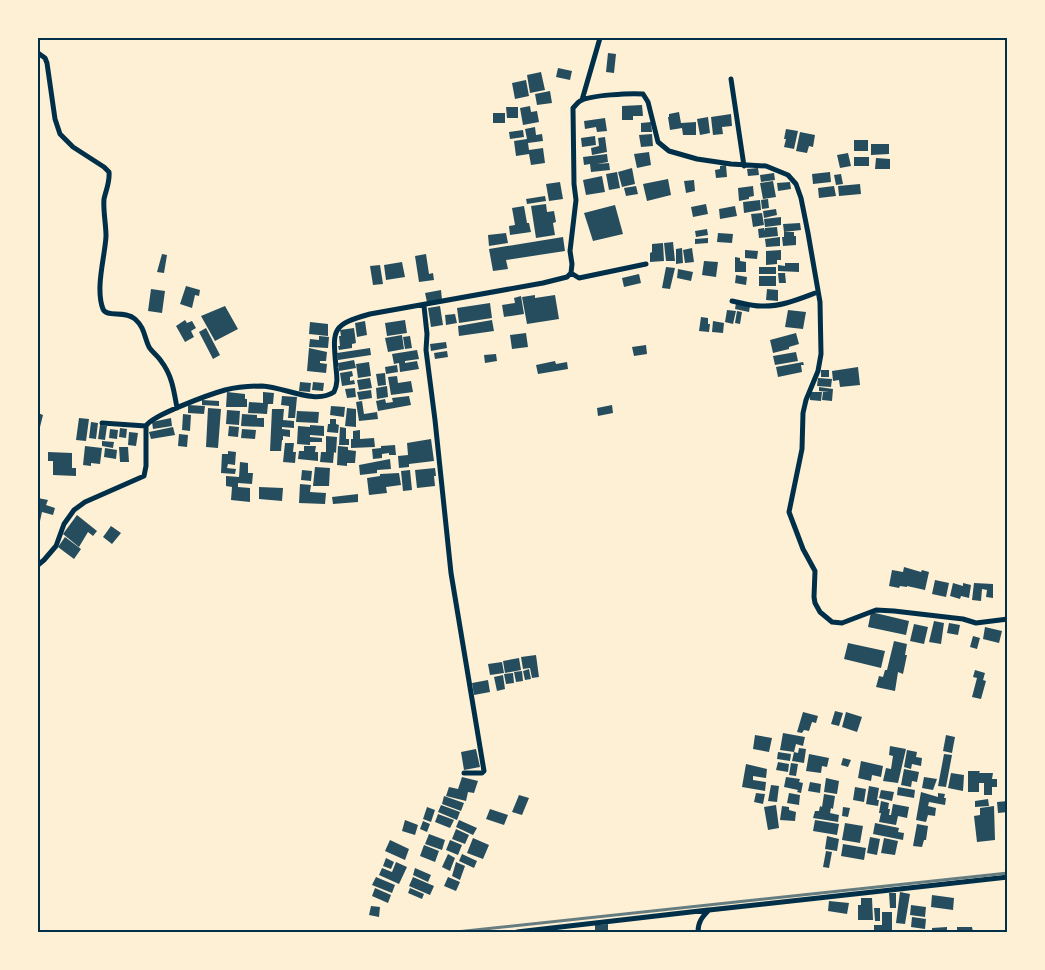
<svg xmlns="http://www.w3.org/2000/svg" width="1045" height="970" font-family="Rubik,sans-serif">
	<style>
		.building { fill: #264d5e }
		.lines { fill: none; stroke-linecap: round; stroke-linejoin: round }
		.minor { stroke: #003049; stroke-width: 5 }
		.rail { stroke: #657d81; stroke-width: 3 }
		.neatline { fill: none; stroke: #003049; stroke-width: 2 }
	</style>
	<rect width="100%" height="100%" fill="#fdf0d5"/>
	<path class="building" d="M608,53L616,54L614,73L606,72Z
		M558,68L572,71L570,80L556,77Z
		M541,72L545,90L530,93L527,75Z
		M526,80L529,96L515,99L512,83Z
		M550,91L552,103L537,105L535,94Z
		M642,105L643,116H633V120H622V106Z
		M530,106L531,112L537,111L539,122L523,125L520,108Z
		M506,107H518V118H507Z
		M679,112L681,123L696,122V135H683L682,128L670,130L668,117H669V114Z
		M493,113H505V123H493Z
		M731,114L732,126L722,127L723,134L713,135L711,117Z
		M708,117L710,133L700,135L697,119Z
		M605,118L607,131L597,132L596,127L585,129L584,121Z
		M651,122L652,132H641V123Z
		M535,127L536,135L542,134L543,141L528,143L529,150L543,148L545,163L531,165L529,154L516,156L514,141L527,139L525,129Z
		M786,129L798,131L794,149L784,147L786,139H784Z
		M523,130L524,137L510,139L509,132Z
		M800,132L815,135L813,147L809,146L807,153L796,151Z
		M652,134L653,146L641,147L639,135Z
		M595,136L596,145L582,147L581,138Z
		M605,137L607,152L592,155L591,148L599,146L598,138Z
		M854,140H868V151H854Z
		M871,144H889V154L871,155Z
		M649,152L651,165L637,168L634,154Z
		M848,153L851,166L840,168L837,155Z
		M607,154L608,162L597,164L609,163L610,170L591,172L590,164L584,165L583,157Z
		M854,157H869V166H854Z
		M876,158L890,159V169H875Z
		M726,165L727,177L716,178L715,170L720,169V166Z
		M632,168L635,184L622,187L618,172Z
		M758,168L759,175L748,176L747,169Z
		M617,172L620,188L609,190L606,174Z
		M830,172L831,182L813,184L812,174Z
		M774,173L775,180L761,182L760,175Z
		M841,174L843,184L836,185L834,175Z
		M602,176L605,192L586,195L583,180Z
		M668,179L671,195L647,201L643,184Z
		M694,180L695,191L686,193L684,181Z
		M773,181L776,197L763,199L760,183Z
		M560,182L563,199L549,201L546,184Z
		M790,182L791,189L778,191L777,183Z
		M860,184L861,194L839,196L838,186Z
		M636,186L638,194L626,196L624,188Z
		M753,186L754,196L749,197V199L739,201L738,188Z
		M834,186L836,196L819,198L818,188Z
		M545,196L546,201L527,204L526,199Z
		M768,199L769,208L762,209L761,200Z
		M760,200L761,210L744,213L743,202Z
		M546,204L547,212L554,211L556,222L553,223L555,235L536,238L531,206Z
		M706,204L708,214L693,217L691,207Z
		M615,205L623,234L593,241L584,213Z
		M524,206L527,223H529L531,232L510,235L509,226L515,225L512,208Z
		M735,206L737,216L720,219L719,209Z
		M776,209L777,215L764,218L763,211Z
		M762,213L764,225L753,227L751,214Z
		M781,217V225L765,227L764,219Z
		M800,223L801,230L784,232L783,224Z
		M777,227L778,236L759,238L758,229L764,228V231L765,228Z
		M707,229L708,235L696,237L695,231Z
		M784,232H794V236H796V245L783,246L782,237H784Z
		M506,233L508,243L489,246L488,235Z
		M718,233L733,234L732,243L717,242Z
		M563,237L565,251L506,260L508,269L493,271L489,249Z
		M780,237V246L766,247L765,239Z
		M708,238V243L695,244V239Z
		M673,242L675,261H666L664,243Z
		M663,243L664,261L650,262V253L652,252V244Z
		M682,248L683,263L676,264V249Z
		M692,248L694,262L685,263L683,250Z
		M745,250L758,251L757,259L745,258Z
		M781,250V260H777V264L766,265V251Z
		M162,254L167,255L164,273L157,272Z
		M426,254L429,274L433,273L434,280L419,282L415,256Z
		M735,257L740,258V261L746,262V272H735Z
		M704,261L718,262L716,277L702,275Z
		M402,262L405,277L386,280L384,265Z
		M785,263H799V272L778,271V265L785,266Z
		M380,265L383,284L373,285L370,266Z
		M666,267L675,268L670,289L662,288Z
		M759,267H776V274H759Z
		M678,269L693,272L691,281L677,278Z
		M778,273H785L786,283H779Z
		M639,274L641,283L624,287L622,278Z
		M736,275L747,277L746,285L735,283Z
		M759,276H776V286H759Z
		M186,286L200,290L199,296L195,295L192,308L180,304Z
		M151,289L165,291L162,313L148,311Z
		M767,289L778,290V301L766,300Z
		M441,290L442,300L427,302L425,293Z
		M535,295V298L555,295L559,319L527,324L522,297Z
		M521,296L524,314L504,317L502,305L515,303L514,298Z
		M490,303L492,318L459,323L457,308Z
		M736,303L750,306L749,312L735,309Z
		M225,306L238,329L215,341L201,316Z
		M440,306L443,325L431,327L428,308Z
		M727,310L736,311L733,324L725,322Z
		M788,310L806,312L803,329L785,327Z
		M737,311L742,312L740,324L735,323Z
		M455,314L457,323L446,325L445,315Z
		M701,317L708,318V324H710L709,332L699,331Z
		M185,320L187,323L192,321L196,328L191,331L194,337L185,342L176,326Z
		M405,320L407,333L387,336L385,323Z
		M492,320L494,331L459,336L458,326Z
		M365,321L367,335L357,337L355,323Z
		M713,321L724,323L723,333L712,332Z
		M310,322L328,324V336L309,334Z
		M206,328L220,355L213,359L199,332Z
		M354,328L356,343L352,344V348L339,350L338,346H340L339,336H341L340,330Z
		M526,333L528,347L512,349L510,335Z
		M796,333L799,344L789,347V349L773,353L770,340Z
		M402,335L404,349L388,352L385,338Z
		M319,336L329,337L328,348L309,347L310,339L319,340Z
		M410,336L412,348L405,349L403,337Z
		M446,342L447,348L431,351L430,344Z
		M646,345L647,354L634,356L632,347Z
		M309,348L327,352L326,361H320V363L327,364L326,373L307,371Z
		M370,348L371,355L338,360L337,353Z
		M417,350L419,359L405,361V363L417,361L419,369L400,372L399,363L394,364L392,354Z
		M447,351L448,357L435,359L434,353Z
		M796,352L798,361L775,365L773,356Z
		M496,354L497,361L485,363L484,355Z
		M354,360L356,368L339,371L338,363Z
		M555,361L556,364L567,362L568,369L538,374L536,365Z
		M369,362L371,376L358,378L356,364Z
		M803,362L804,365H801L802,372L778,377L776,367Z
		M397,365L398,372L386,374L385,367Z
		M858,367L860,385L840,387L839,380L833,381L832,371Z
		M821,370H829V377H821Z
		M352,371L353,376L350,377V381L354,380L355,384L342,386L340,373Z
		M385,373L386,385L378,386L376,374Z
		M397,376L398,383L411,381L413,392L391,395L388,377Z
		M370,378L372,388L359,390L357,380Z
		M818,378L832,379L831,387L817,386Z
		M300,382L311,383L310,392L299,391Z
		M313,382L324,383L323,391L312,390Z
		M387,386L388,397L377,399L376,388Z
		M819,387L833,389L832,401L822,400L823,392H829L819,391Z
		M355,388L356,397L347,398L345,389Z
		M371,390L372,398L359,400L357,392Z
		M227,392L245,394V399H247V407H226Z
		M263,392L274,393L273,404H268L267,414L248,413L249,402L263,403Z
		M810,392H822L821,401L810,400Z
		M282,396L297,397L295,418H288L289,406L281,405Z
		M409,396L411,405L378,411L376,401L385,399L386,403L393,402L392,398Z
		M202,400L219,401V406L202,405Z
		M362,401L364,414L377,412L378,419L359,421L356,402Z
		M188,405L205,406L204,414L188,413Z
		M612,405L613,413L598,416L597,408Z
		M331,406L345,407L344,417L330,415Z
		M208,408L221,409L218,448L206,447Z
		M347,408L356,409V427L345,426Z
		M272,409H284L283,420L294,421V428L282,427V429L290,430V437L283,436V440H282L281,451H270Z
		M227,410L240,411L239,425L226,424Z
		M297,411L319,412L318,423L296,422Z
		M38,413L43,415L38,435Z
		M183,414L191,415L190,431L182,430Z
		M242,414L257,415V418H264V427L241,426Z
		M79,418L89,419L86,441L76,440Z
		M171,418L172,426L153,429L152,422Z
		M330,419H336V424L339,425L338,433L327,432L328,424H330Z
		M91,422L98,423L96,439L89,438Z
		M100,425L107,426L105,440L98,439Z
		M310,425L324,426V436L310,435V437L322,438V442H310V445L297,444L298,426L310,427Z
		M229,426L239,427L238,437L228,436Z
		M173,427L175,435L151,439L149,432Z
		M340,427L346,428V439H349V445H339Z
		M120,428L127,429L126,438L119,437Z
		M110,429L118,430L117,439L109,438Z
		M242,429L256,430L255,439L241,438Z
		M360,430V439L374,438L375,447L351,448V439H353V431Z
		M129,432L138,433L136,446L128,445Z
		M179,434L188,435L187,447L178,446Z
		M326,436L337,437L336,453L334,452L333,463L320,462L321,452H326Z
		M431,439L434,461L409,464V467L399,468L398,456L408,455L407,443Z
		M102,441L114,442L113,448L102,446Z
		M285,443H294L293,452H296L295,463L283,462Z
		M395,445L396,455H389V453L382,454V458L373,459L372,449L381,448V446Z
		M85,446L102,448L100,464L91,463V466L83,465Z
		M304,446H316L315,452H318V461L298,459L299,451H304Z
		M338,446L348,447V450L356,451L355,463H347V466L337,465Z
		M119,447H128L129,462H120Z
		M105,448L117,450L116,459L104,457Z
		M228,451L236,452L235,465L228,464L227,468L236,469L235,474L221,473L222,454H228Z
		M48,452L72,453V468H76V476L53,475V461H48Z
		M390,459L391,469L377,470V473L360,475L359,465Z
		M240,462L248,463V473H253L252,484L238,483V487L250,488V502L231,500L232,487L226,486V476L239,477Z
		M315,467L330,468L329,486H313Z
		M435,468L436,476H434L435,486L417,488L415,470Z
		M302,470L312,471L311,481L301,480Z
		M410,470L412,490L403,491L401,471Z
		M399,473L401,485L386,487L387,493L369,495L367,478L380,476V474Z
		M300,484L311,485L310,492L326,493L325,504L299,503Z
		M259,487L283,488L282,501L259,499Z
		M358,494V502L333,504L332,497Z
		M38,498L48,500L46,505L55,508L53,515L42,512L40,521L38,520Z
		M77,515L97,531L93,536L88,532L79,547L63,534Z
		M111,526L121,533L112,544L103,537Z
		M65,537L81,549L74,559L58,547Z
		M904,567L921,572L922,570L929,572L925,590L907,586V587L900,586L899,588L889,586L892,570L903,572Z
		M935,580L949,583L946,597L932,594Z
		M953,583L963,586V583L971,585L969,598L961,596L960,599L950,596Z
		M974,583L993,584V598L986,597L987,590L982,589L981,601L972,600Z
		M871,612L909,621L906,635L868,627Z
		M934,621L944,623L941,644L929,642Z
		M949,623L960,625L958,635L947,633Z
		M914,624L928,627L924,644L910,641Z
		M985,627L1002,631L999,643L983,639Z
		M973,636L980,638L977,649L970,647Z
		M894,641L907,644L905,655H907L903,674L898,672L895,691L876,687L879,676L883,677L885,670H887Z
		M848,643L885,651L881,668L844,659Z
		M536,655L539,677L532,678L530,668L523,669L521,657Z
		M519,658L521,670L505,673L503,661Z
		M502,662L504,673L490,675L488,664Z
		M529,669L531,679L525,680L523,671Z
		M975,670L985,673L983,680L986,681L981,699L972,697L977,678L973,677Z
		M522,671L523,681L516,682L514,672Z
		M513,673L514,683L506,684L504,674Z
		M503,675L505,689L497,691L494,677Z
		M488,680L490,692L474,695L472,683Z
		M835,711L843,713L839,726L831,724Z
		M803,712L818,716L816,723L812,722L809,731L804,730L802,733L797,732Z
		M846,712L862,717L857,732L842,727Z
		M783,733L805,737L803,746L796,744L794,752L780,750Z
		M755,735L772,738L769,752L753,749Z
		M946,735L955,737L952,753L943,751Z
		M890,746L906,749L898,783L883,781L886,768L891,769L893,756L889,755Z
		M799,748L806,749L804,763L792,761L794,752L798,753Z
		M476,749L480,767L464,770L461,752Z
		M907,750L917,752L916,757L922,758L921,766L912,764L911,769L904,767Z
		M778,752L791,754L790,761L777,759Z
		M809,754L829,758L827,767L822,766L821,773L806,771Z
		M944,754L952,755L946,787L938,786Z
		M843,758L851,760L848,767L841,765Z
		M861,761L883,766L881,777L872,775L871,781L858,778Z
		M778,762L789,764L788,772L776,770Z
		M791,763L798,764L796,776L789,775Z
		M746,764L767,769L766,778L753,776V780L766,782L765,791L742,787Z
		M904,769L919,772L917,782L912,781L911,787L901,785Z
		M968,771H980L979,773H993L992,779H997V787H992V795H984V783H979V792H968Z
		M951,773L964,775L963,791L948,788Z
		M462,777L478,781L474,793L468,792L466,801L446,796L449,787L458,789Z
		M786,777L800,779L799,782L803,783L801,793L797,792L798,790L784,787Z
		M924,777L937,779L933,790L922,788Z
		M826,778L839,781L837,794L824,792Z
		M810,782L821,784L820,793L808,791Z
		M771,785L779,786L777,802L768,801Z
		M869,786L879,788L877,800H879L878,806L866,804Z
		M855,787L866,789L864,802L853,800Z
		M898,787L915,790L914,798L897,795Z
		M881,790L894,792L892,801L879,798Z
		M921,792L938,797V793L945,794L944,798H946L945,805L929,802L928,806L936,808L935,816L928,815L926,822L916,820Z
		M756,793L765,794L763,804L754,802Z
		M789,793L800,795L799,805L787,803Z
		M824,794L835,796L833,809L831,808L830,813L839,815L838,822L813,818L815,811H819L820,806L822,807Z
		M519,795L529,798L522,815L512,812Z
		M444,796L464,803L461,811L442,804Z
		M988,799L989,806L975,807V801Z
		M881,801L889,803L888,809H890L889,815H891L893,804L909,807L907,818L898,816L896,825L879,822L881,813H879Z
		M1008,801V812L998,813L997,802Z
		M441,805L460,812L457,820L438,812Z
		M776,805L779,828L768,830L764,807Z
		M782,806L789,807V810L796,812L795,821L780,820Z
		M994,806L995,840L977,842L974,816L980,815V808Z
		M427,807L435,810L431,822L423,819Z
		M843,807L850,808L848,817L842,816Z
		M490,809L508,815L504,825L486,819Z
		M438,814L454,820L450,828L435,822Z
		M405,820L418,825L415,835L402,831Z
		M459,820L477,828L473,835L456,827Z
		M815,820L839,824L837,835L813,831Z
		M423,821L430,824L427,832L420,829Z
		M845,823L863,826L860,843L842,840Z
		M875,823L899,828L898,832L904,833L903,840L873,834Z
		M917,824L928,826L926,840H924L922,847L913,846Z
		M456,829L469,835L465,844L452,839Z
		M429,834L445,840L442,850L425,844Z
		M827,836L839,839L837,851L825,849Z
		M870,837L880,839L877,855L867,853Z
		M473,838L489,845L483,859L467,853Z
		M884,838L898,841L895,855L881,853Z
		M390,840L409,849L405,860L385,851Z
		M450,840L462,845L458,855L446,850Z
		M843,844L866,848L864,860L841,856Z
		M424,845L439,851L435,862L420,856Z
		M826,851L832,852L829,868L823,867Z
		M448,854L455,858L450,871L442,867Z
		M462,854L477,861L474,868L459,861Z
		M386,858L394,862L391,869L383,866Z
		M396,862L407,867L399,884L379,875L382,868L392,872Z
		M456,862L465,866L460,880L452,876Z
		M415,868L431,875L428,882L413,875Z
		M376,877L395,885L392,893L372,885Z
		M413,877L434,886L430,895L409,886Z
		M448,877L460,882L456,891L444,886Z
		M375,888L391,895L388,903L372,896Z
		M410,888L424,894L422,899L408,893Z
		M900,892L910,894L905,924L896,923Z
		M889,893H896V908H890Z
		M932,895L954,898L953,910L931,907Z
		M861,898H872L873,920H858V905H861Z
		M829,901L849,903L847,914L828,911Z
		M911,905L926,907L925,917L910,915Z
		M371,906L380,907L379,917L369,915Z
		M874,908H880V921H875Z
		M882,912H892V932H874V925H882Z
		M912,917L926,919L925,929L911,927Z
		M608,924V931L595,932V925Z
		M947,927V932H932V928Z
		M957,927H972L973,932H957Z"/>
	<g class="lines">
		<path class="minor" d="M38,53L45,58L47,63L55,119L60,134L73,147L104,167L109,172C110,182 106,190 104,199C103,211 106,224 106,236C105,257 95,288 103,309C106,318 125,310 135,319C145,328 144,337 149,347C152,352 158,356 161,361C172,375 174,391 177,408
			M731,79L744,166
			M582,100L600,38
			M571,273L579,278L646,264
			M732,301C742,303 752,306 761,306C781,307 799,299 818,292
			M424,306L427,334L426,350L435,420L451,573L484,771L482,773H464
			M102,423L146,426
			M38,565L44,560L56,546L64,524L74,510L85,502L144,476L146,466V426C152,415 211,394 225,390C237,387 250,386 262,386C285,387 315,405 334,392C338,384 337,377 336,368C333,330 330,325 370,314L543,283L567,277L571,273L572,264L570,251L576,200L574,184L573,108C576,105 577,103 580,101C590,95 631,93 643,94L648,102L658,142L669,151L697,159L731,164L766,166L788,175L796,184L801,198L808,233L820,302L821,354L818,371L806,400L803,413L802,449L789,512L803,549L815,571L814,597L815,603L820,612L832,622L842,623L876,610L894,611L963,619L976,623L1008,619
			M517,932L708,910
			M698,932C698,922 702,917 709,910L1008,877"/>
		<path class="rail" d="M456,932L1008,873"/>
	</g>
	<rect width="1045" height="970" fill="none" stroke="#fdf0d5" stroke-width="78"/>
	<rect x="39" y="39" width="967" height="892" class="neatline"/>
</svg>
